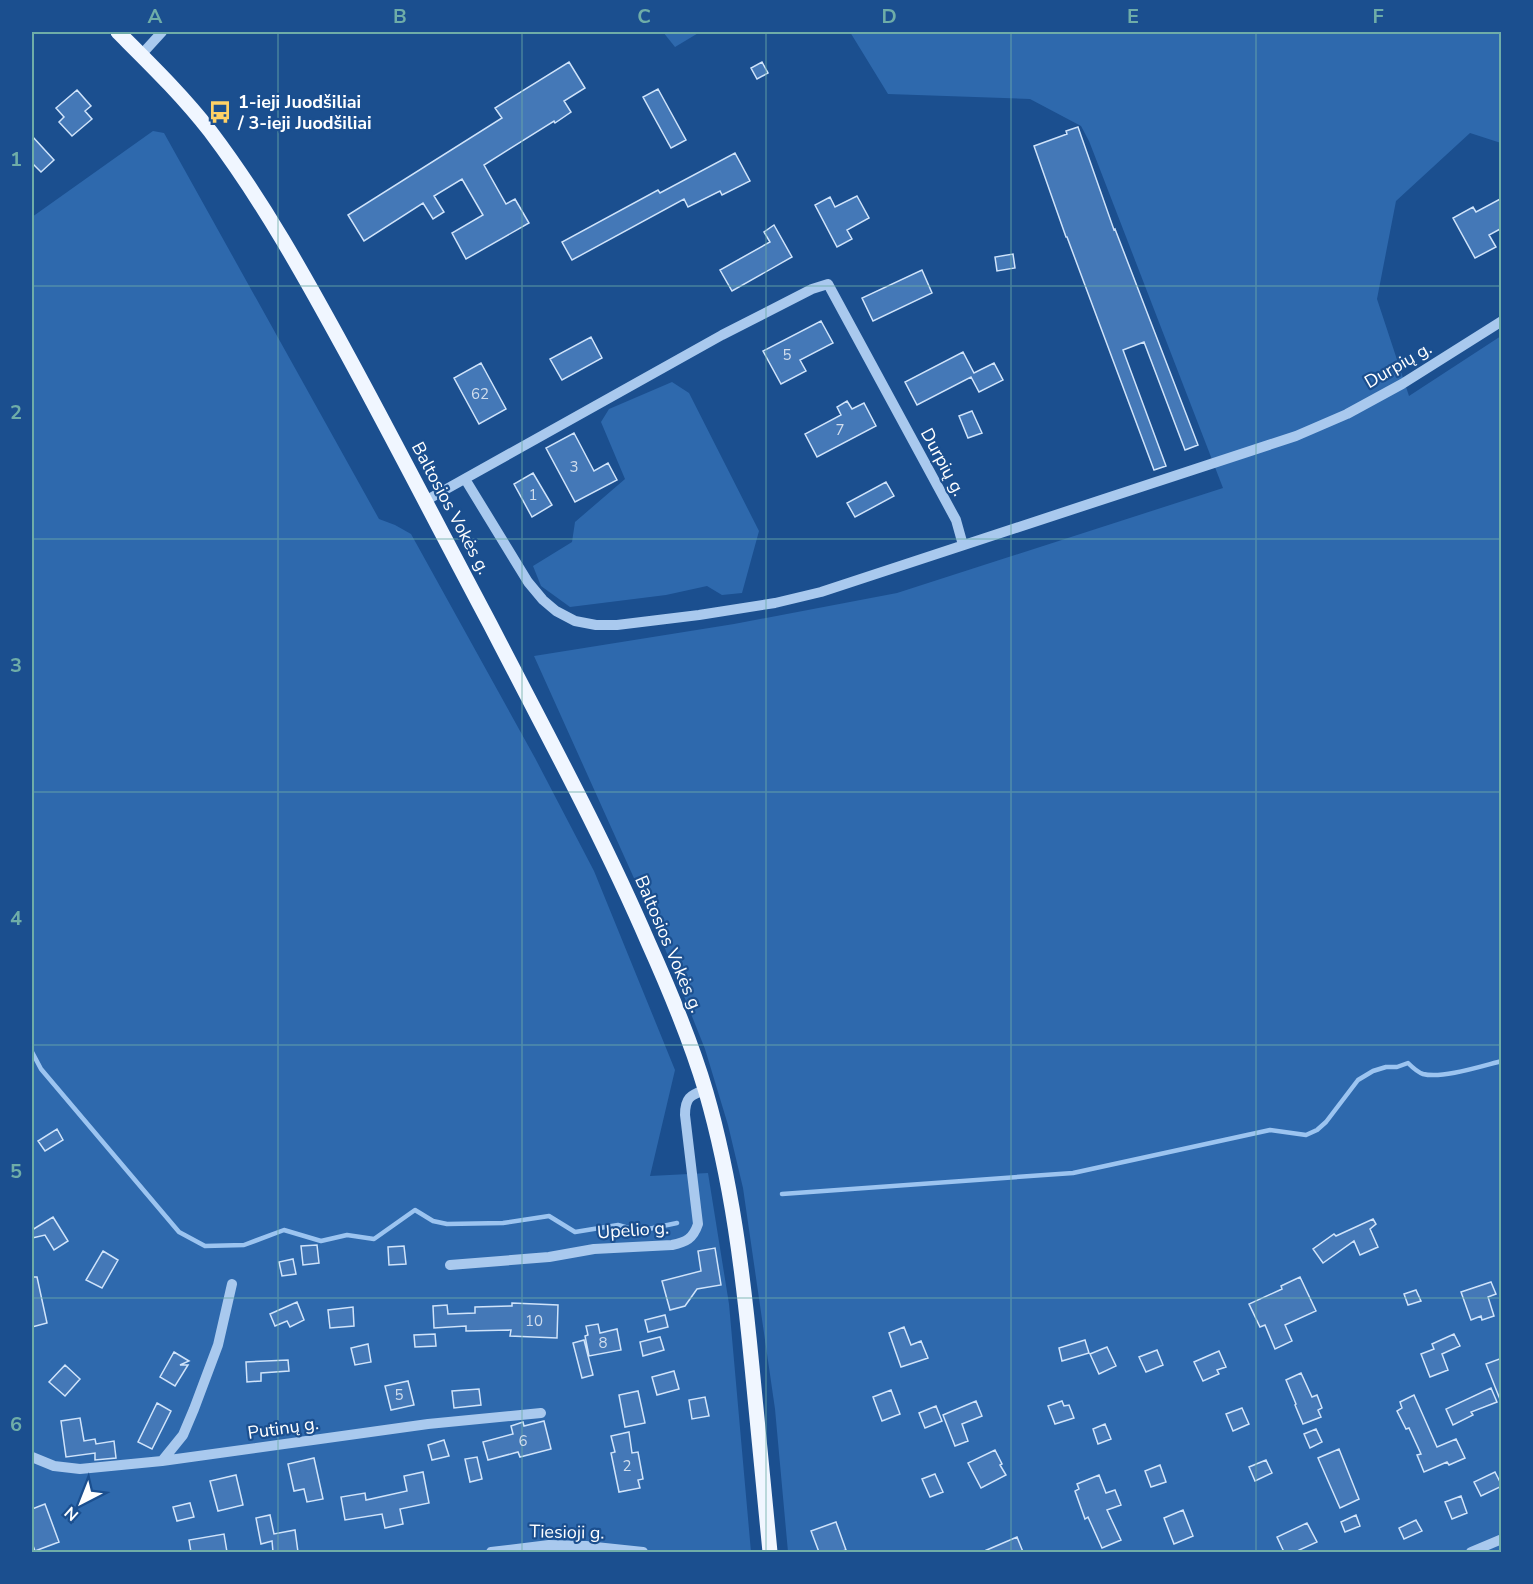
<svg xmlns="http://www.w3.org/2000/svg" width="1533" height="1584" font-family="'Nunito Sans',sans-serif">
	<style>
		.green { fill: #2e69ad }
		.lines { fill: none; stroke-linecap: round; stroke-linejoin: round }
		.stream { stroke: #9cc4f0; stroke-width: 4.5 }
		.building { fill: #4478b7; stroke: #cfe3fa; stroke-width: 1.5 }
		.minor { stroke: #a9c9ee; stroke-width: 10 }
		.major { stroke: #f0f6ff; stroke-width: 15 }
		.grid { fill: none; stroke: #6fada8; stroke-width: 1.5; stroke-opacity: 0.55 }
		.labels { text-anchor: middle; stroke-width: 4.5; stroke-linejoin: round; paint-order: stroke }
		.number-label { font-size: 15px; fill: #d0dded }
		.poi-label { font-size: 18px; font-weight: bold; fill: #fff; stroke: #1b4f8f; text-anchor: start }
		.street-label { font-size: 18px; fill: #fff; stroke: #1b4f8f }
		.neatline { fill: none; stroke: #6fada8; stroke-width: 2 }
		.grid-label { font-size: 20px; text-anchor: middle; font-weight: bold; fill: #6fada8 }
	</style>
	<rect width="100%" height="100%" fill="#1b4f8f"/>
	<path class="green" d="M663,32H700L675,47Z
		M850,32H1501V143L1470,133L1396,201L1377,299L1409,396L1501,336V1552H788L775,1409L743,1188L728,1125L705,1049L660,936L534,656L734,624L897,593L1223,488L1089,141L1081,126L1030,99L888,94Z
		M153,131L164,133L379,519L395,525L411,534L535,758L594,871L675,1070L650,1176L708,1173L729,1304L751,1552H32V217Z
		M672,382L689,393L759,531L742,593L722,595L707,586L666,595L570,607L541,586L533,566L572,542L575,522L625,479L601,422L609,409Z"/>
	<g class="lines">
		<path class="stream" d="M32,1052L41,1069L179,1232L205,1246L244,1245L284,1230L321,1241L347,1235L374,1239L415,1210L433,1221L447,1224L503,1223L549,1216L575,1232L618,1225L639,1231L677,1223
			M782,1194L1073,1173L1270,1130L1306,1135L1317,1130L1326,1122L1358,1080L1373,1071L1386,1067H1397L1408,1063C1412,1067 1417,1072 1423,1074C1442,1079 1482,1066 1502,1061"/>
	</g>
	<path class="building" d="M569,62L585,88L564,101L571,112L555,123L554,121L484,165L506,204L515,199L529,223L466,259L452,233L483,215L462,179L434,196L444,212L433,219L423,203L364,241L348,215L502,118L495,108Z
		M762,62L768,73L757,79L751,68Z
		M658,89L686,140L671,148L643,97Z
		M77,90L91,106L85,111L92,119L72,136L59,122L64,117L56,108Z
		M1078,127L1114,230L1115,229L1198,445L1185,450L1144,342L1123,350L1166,466L1154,470L1067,237H1066L1034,146L1067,134L1066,131Z
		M32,136L54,160L41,172L32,163Z
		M735,153L750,181L722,195L720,191L688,207L684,199L572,260L562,242L658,190L660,193Z
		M857,196L869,218L847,230L852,239L837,247L815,205L830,197L835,207Z
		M1502,198V228L1489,235L1496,247L1475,258L1453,218L1473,207L1476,212Z
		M774,225L792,257L732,291L720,270L770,242L764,232Z
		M1013,254L1015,268L997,271L995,257Z
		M922,270L932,293L873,321L862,298Z
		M821,321L833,343L800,360L806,371L781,384L763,351Z
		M591,337L602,358L562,380L550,359Z
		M963,352L974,373L994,363L1003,380L979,392L971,377L917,405L905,382Z
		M481,363L506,409L479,424L454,378Z
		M847,401L852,409L864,403L876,426L817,457L805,434L841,415L837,407Z
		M972,411L982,433L968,438L959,416Z
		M574,433L594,471L608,463L617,480L575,502L546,448Z
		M533,473L552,505L532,517L514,484Z
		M886,482L894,496L855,517L847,503Z
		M57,1129L63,1140L45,1151L38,1141Z
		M53,1217L68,1241L54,1250L45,1235L32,1238V1230Z
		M1373,1219L1376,1224L1370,1229L1378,1247L1360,1255L1354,1241L1323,1263L1313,1249L1334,1234L1336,1236Z
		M317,1245L319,1263L303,1265L301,1246Z
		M404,1246L406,1264L389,1265L388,1247Z
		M715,1248L721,1285L697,1289L685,1306L670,1310L662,1281L701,1271L698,1251Z
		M103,1251L118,1260L102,1288L86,1280Z
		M293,1259L296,1274L282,1276L279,1262Z
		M32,1277H37L47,1323L32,1327Z
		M1300,1277L1316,1311L1285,1325L1292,1341L1275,1349L1265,1325L1260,1327L1249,1304L1282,1289L1281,1286Z
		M1491,1282L1496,1294L1488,1297L1494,1316L1482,1320L1481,1316L1471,1320L1461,1292Z
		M1416,1290L1421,1301L1408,1305L1404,1294Z
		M297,1302L304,1320L290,1327L287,1321L275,1326L270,1314Z
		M512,1303L558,1305L557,1338L510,1336L511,1330L466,1331V1326L434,1328L433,1306L447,1305L448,1314L475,1313V1307L512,1306Z
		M353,1307L354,1326L330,1328L328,1310Z
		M665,1315L668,1327L648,1332L645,1320Z
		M598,1324L600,1333L617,1329L621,1350L589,1356L585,1336L588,1335L586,1326Z
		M904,1327L911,1345L921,1341L928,1358L901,1367L889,1333Z
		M435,1334L436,1346L415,1347L414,1335Z
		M1454,1334L1460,1346L1442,1354L1448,1370L1430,1377L1421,1354L1434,1349L1432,1344Z
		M660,1337L664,1350L643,1356L640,1342Z
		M584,1340L593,1375L582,1378L573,1343Z
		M1085,1340L1089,1353L1062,1361L1059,1348Z
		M368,1344L371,1362L355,1365L351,1348Z
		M1107,1347L1116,1366L1099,1374L1090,1354Z
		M1157,1350L1163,1365L1146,1372L1139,1357Z
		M1219,1351L1226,1367L1217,1370L1219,1374L1203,1381L1194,1362Z
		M174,1352L189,1361L180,1365H188L175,1386L160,1377Z
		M1502,1358V1402H1501L1486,1364Z
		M288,1360L289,1371L261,1373V1381L247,1382L246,1362Z
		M65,1365L80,1379L65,1396L49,1382Z
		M674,1371L679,1389L657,1395L652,1377Z
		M1301,1373L1312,1397L1317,1395L1322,1408L1318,1410L1321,1417L1303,1424L1295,1405L1296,1404L1286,1380Z
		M408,1381L414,1405L391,1410L385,1386Z
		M1491,1388L1497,1402L1471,1412L1473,1415L1453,1425L1446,1409Z
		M479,1389L481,1405L454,1408L452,1391Z
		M891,1390L900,1414L882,1421L873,1397Z
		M638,1391L645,1423L625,1427L619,1395Z
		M1414,1395L1437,1447L1456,1439L1465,1458L1449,1465L1447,1462L1424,1472L1417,1455L1421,1454L1409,1428L1406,1429L1397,1411L1402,1408L1400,1402Z
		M705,1397L709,1416L692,1419L689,1400Z
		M976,1401L982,1416L962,1424L968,1441L955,1446L943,1415Z
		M1062,1401L1064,1406L1069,1405L1074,1418L1055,1424L1048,1406Z
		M157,1403L171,1411L152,1449L138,1442Z
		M936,1406L942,1421L925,1428L919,1413Z
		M1242,1408L1249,1424L1233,1431L1226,1414Z
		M80,1418L84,1441L95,1439L96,1444L114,1441L116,1458L95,1460V1453L66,1457L61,1421Z
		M544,1421L551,1449L520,1457L518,1452L488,1460L483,1442L513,1434L511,1426L523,1422L524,1426Z
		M1105,1424L1111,1439L1098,1444L1093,1429Z
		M1316,1429L1322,1442L1310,1448L1304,1434Z
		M629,1432L632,1453L638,1452L643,1479L638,1480L640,1488L619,1492L611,1453L615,1452L611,1436Z
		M444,1440L449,1456L432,1460L428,1445Z
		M1339,1449L1359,1499L1340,1508L1318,1458Z
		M995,1450L1002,1464L1000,1465L1006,1475L981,1488L968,1463Z
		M477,1457L482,1479L470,1482L465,1459Z
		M314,1458L323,1499L307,1502L304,1489L294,1491L288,1464Z
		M1266,1460L1272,1473L1255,1481L1249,1467Z
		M1160,1465L1166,1482L1151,1487L1145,1471Z
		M423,1472L429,1503L400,1509L403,1524L385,1528L382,1514L345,1520L341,1497L365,1493L366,1500L407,1491L404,1476Z
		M1495,1472L1502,1486L1481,1496L1474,1482Z
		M935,1474L943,1492L930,1497L922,1479Z
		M236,1475L243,1505L218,1511L210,1481Z
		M1099,1475L1106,1493L1115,1490L1121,1505L1107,1510L1121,1540L1102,1548L1088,1517L1085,1519L1075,1491L1079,1489L1077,1484Z
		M1461,1496L1467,1513L1452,1519L1445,1502Z
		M190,1503L194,1517L177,1521L173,1507Z
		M45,1504L59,1542L35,1551L32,1543V1509Z
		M1183,1510L1193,1536L1174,1544L1164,1518Z
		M270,1515L274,1534L295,1530L298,1552H273L272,1541L261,1544L256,1518Z
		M1356,1515L1360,1526L1345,1532L1341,1522Z
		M1416,1520L1422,1531L1404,1539L1399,1528Z
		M836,1522L846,1550L839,1552H819L811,1531Z
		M1307,1523L1317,1542L1295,1552H1284L1277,1537Z
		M224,1534L227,1552H191L189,1540Z
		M1017,1537L1023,1552H982Z"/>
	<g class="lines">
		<path class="minor" d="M141,55L162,32
			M465,479L528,582L543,600L556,611L575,621L596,625H617L699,615L775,603L821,592L1296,436L1347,414L1402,384L1502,321
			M425,501L722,335L812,289L828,284L956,520L963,545
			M450,1265L549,1257L594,1249L672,1245C686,1242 693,1239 698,1224L685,1115C685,1098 690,1095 705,1090
			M32,1457L54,1466L80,1469L162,1461L428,1424L541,1413
			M162,1461L183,1435L194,1409L218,1345L232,1284
			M491,1552L549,1545L586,1546L643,1552
			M1471,1552L1502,1539"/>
		<path class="major" d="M118,32C150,64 182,95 210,131C263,201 305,277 347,354C396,444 442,534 490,624C544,729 601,833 648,942C670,991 691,1041 706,1092C732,1182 743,1274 752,1367C758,1429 764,1491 770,1552"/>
	</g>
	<path class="grid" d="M278,32V1552M522,32V1552M766,32V1552M1011,32V1552M1256,32V1552M32,286H1502M32,539H1502M32,792H1502M32,1045H1502M32,1298H1502"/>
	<defs>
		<g id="bus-bare" transform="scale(1.8)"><path d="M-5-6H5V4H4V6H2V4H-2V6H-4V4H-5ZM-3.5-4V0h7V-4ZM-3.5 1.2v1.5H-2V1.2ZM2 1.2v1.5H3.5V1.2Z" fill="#ffd166" stroke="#1b4f8f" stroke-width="2.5" paint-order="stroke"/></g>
	</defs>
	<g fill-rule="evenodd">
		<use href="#bus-bare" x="220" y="112"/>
	</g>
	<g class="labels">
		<g class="number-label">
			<text x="787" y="360">5</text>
			<text x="480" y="399">62</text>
			<text x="840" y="435">7</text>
			<text x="574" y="472">3</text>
			<text x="533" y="500">1</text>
			<text x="534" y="1326">10</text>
			<text x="603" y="1348">8</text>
			<text x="399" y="1400">5</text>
			<text x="523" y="1446">6</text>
			<text x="627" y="1471">2</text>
		</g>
		<g class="poi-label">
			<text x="238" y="108">1-ieji Juodšiliai<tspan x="238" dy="21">/ 3-ieji Juodšiliai</tspan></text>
		</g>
		<g class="street-label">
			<text transform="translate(1398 365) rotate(-30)" y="6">Durpių g.</text>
			<text transform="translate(943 462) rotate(62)" y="6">Durpių g.</text>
			<text transform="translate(451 508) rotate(62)" y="6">Baltosios Vokės g.</text>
			<text transform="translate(669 944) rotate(67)" y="6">Baltosios Vokės g.</text>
			<text transform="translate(633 1230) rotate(-4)" y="6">Upelio g.</text>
			<text transform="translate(283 1428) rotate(-8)" y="6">Putinų g.</text>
			<text transform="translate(567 1532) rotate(1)" y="6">Tiesioji g.</text>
		</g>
	</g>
	<rect width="1533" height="1584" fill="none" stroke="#1b4f8f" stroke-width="66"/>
	<g transform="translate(81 1503) rotate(222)" stroke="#1b4f8f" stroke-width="4.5" paint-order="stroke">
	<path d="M0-4.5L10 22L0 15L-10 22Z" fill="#ffffff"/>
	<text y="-9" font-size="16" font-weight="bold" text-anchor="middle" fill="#ffffff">N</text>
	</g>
	<rect x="33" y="33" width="1467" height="1518" class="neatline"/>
	<g class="grid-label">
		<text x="155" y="23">A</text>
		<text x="400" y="23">B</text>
		<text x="644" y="23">C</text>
		<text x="889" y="23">D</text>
		<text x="1133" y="23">E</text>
		<text x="1378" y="23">F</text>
		<text x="16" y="166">1</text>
		<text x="16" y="419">2</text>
		<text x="16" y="672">3</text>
		<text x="16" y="925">4</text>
		<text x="16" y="1178">5</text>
		<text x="16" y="1431">6</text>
	</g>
</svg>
